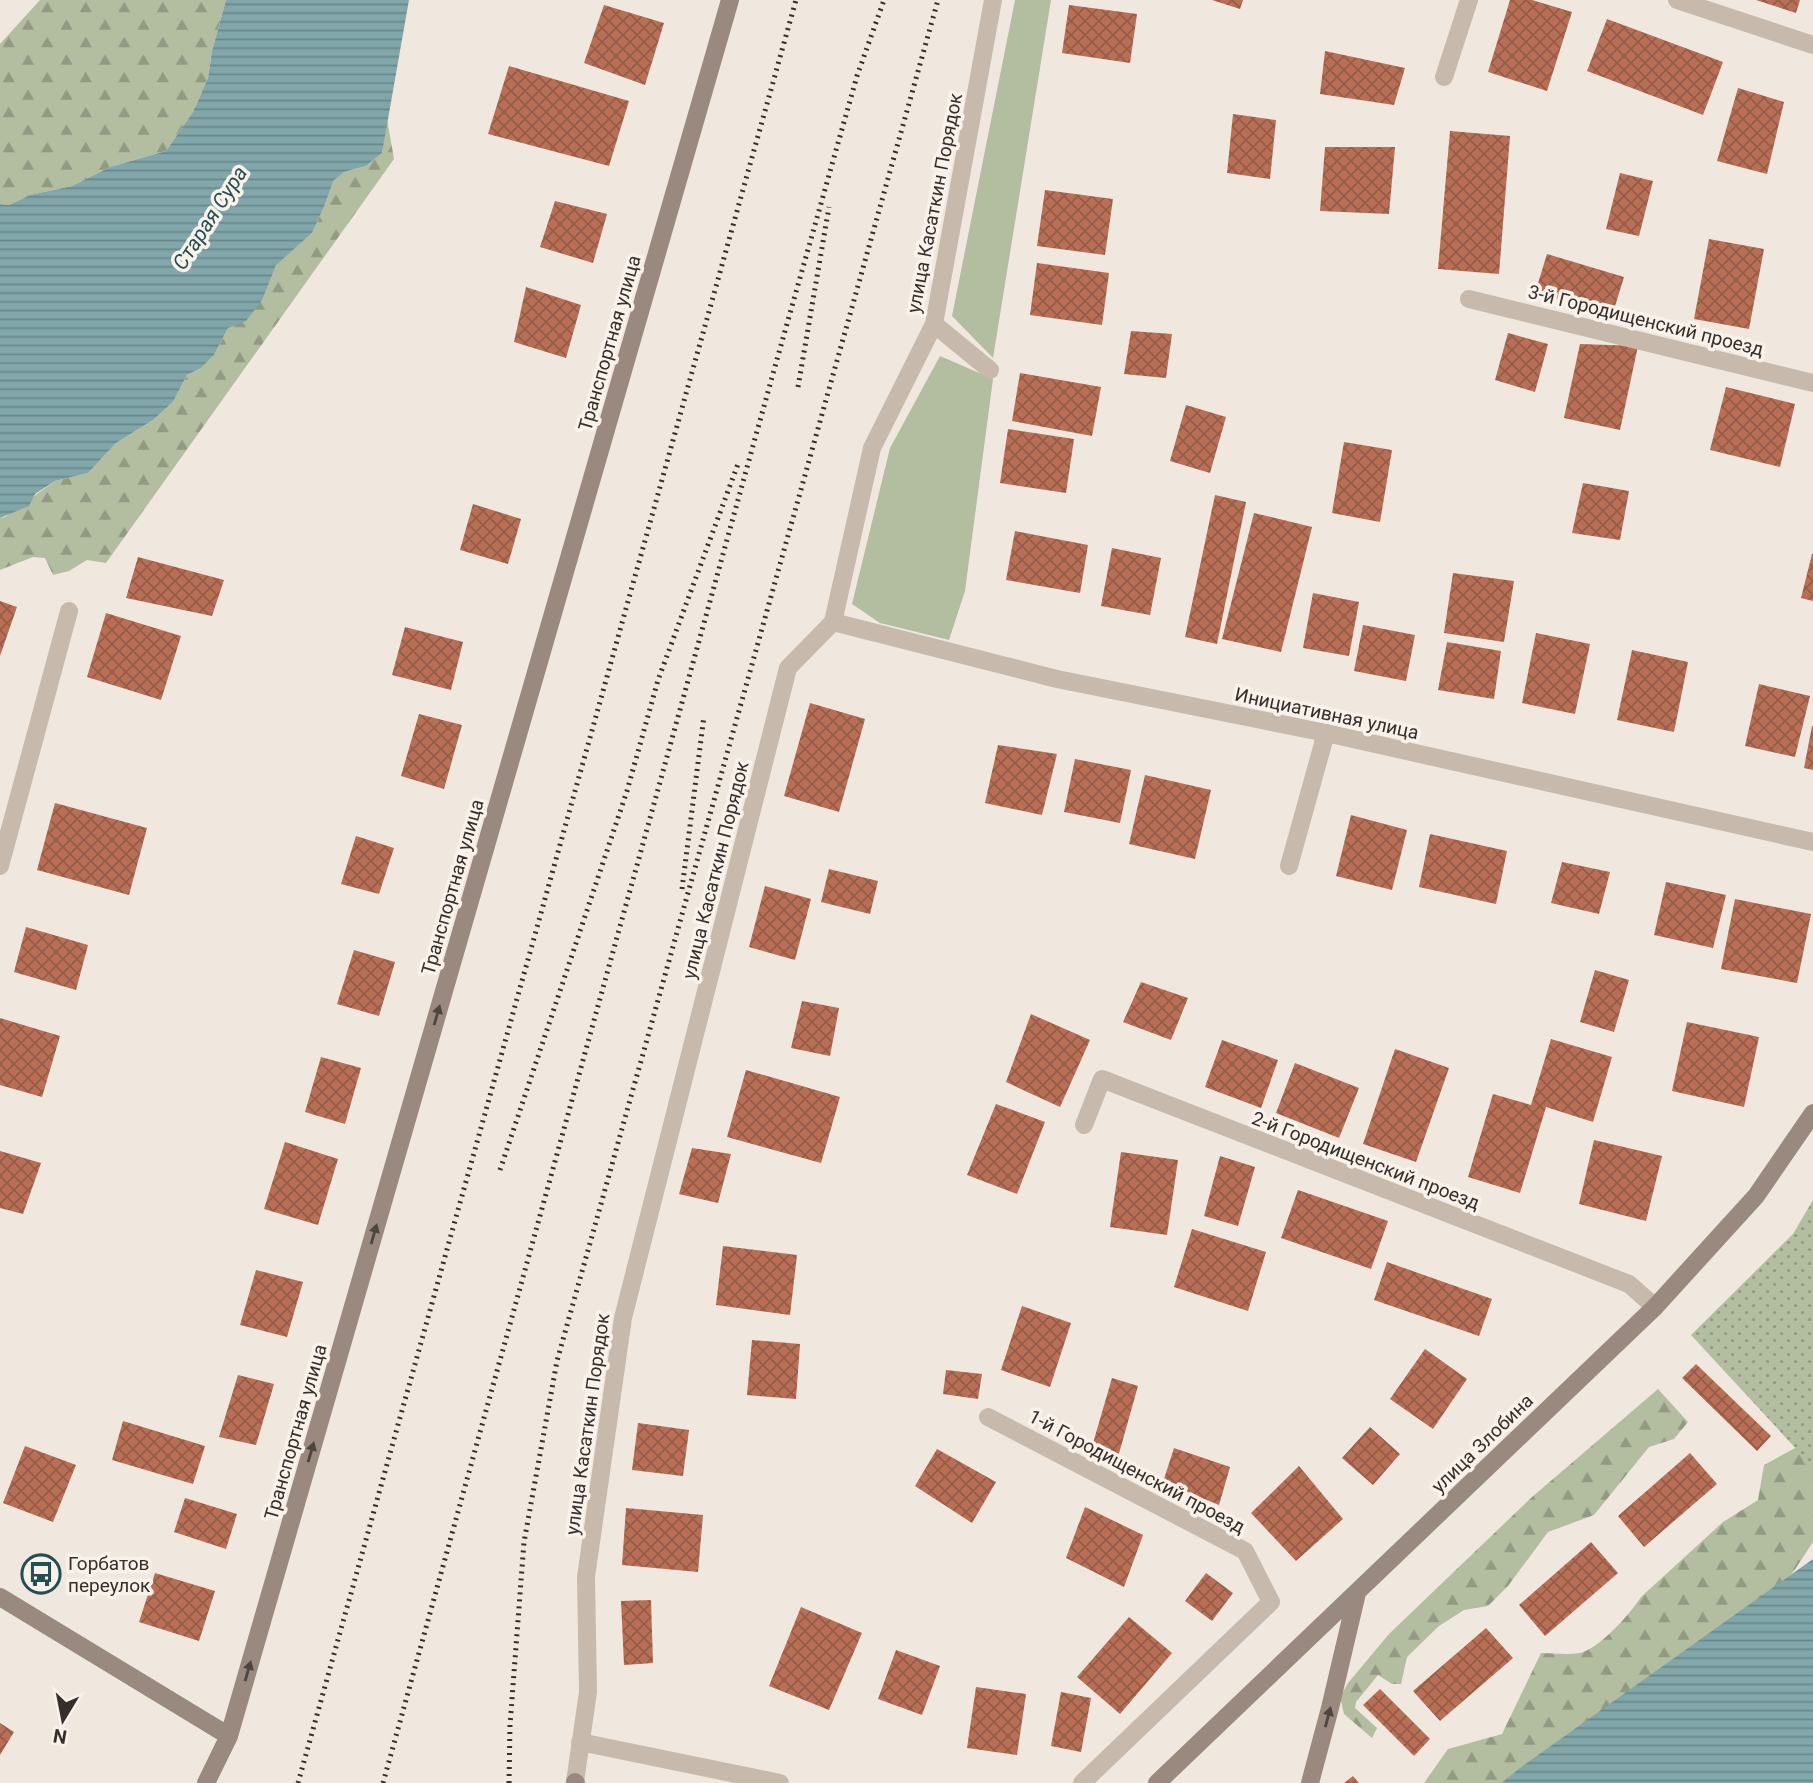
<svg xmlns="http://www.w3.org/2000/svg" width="1813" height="1783" font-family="Roboto,sans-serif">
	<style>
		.grass { fill: #b3bda0 }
		.forest { fill: url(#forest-firs) }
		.park { fill: url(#park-dots) }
		.water { fill: url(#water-rules) }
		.building { fill: url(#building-cross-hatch) }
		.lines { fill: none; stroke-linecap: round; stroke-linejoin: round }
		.service { stroke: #c7b9ac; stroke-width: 18 }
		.minor { stroke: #c7b9ac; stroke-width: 18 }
		.secondary { stroke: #9a897e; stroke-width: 18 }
		.rail { stroke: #362e2a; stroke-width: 5; stroke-dasharray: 2 5; stroke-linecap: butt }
		.oneway { fill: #4f453f }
		.labels { text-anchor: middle; stroke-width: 7; stroke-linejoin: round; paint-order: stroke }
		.street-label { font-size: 19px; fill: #362e2a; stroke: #f8f2eb }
		.poi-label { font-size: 19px; fill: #362e2a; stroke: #f8f2eb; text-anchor: start }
		.water-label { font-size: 21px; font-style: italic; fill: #244e53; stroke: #f8f2eb }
	</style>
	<defs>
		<pattern id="forest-firs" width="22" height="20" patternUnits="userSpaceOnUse" patternTransform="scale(1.75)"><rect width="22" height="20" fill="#b3bda0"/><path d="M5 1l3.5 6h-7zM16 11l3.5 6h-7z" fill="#929a83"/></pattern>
		<pattern id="park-dots" width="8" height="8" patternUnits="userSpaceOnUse" patternTransform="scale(1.75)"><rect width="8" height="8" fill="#b3bda0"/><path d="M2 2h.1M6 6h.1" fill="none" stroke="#929a83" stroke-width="1.8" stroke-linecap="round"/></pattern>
		<pattern id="water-rules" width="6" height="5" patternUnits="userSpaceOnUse" patternTransform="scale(1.75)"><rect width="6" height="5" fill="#81a7aa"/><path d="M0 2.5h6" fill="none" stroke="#6a888b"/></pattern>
		<pattern id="building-cross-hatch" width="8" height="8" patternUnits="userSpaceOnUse" patternTransform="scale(1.75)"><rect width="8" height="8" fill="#b86f55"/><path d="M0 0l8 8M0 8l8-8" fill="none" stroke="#965c47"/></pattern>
	</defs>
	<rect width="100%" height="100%" fill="#f0e8df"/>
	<path class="grass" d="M1015,0H1051L993,358L952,316Z
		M940,356L993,379L965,591L949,640L880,623L852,604L890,448Z"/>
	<path class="forest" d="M40,0H226L212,51L208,78L193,112L166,151L110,167L72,186L30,195L9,205L0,204V44Z
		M387,119L394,159L106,563L87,560L69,571L53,575L45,558L33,557L0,570V518L5,517L55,481L88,473L116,443L153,420L173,402L187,375L201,368L214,355L228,328L275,265L312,233L324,207L332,181L344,172L366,166L382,153Z
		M1658,1389L1688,1422L1674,1439L1649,1447L1594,1515L1548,1532L1508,1586L1488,1606L1464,1610L1439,1626L1407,1657L1401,1684H1392L1378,1675L1356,1702L1355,1708L1377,1728L1372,1738L1344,1714L1340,1697L1348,1683L1389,1634L1532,1497Z
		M1797,1447L1813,1455V1542L1790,1577L1501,1783H1424L1448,1749L1502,1734L1541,1653C1554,1653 1568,1655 1580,1653C1599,1649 1631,1613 1641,1597L1723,1522L1758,1500L1764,1465Z"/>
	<path class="park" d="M1813,1200V1467L1691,1335L1793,1234Z"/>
	<path class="water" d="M226,0H409L382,153L366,166L344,172L333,181L324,207L312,233L276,265L262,300L246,321L228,328L214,355L201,368L187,375L173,402L153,420L116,443L88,473L55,481L35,494L29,506L0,518V204L9,205L30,195L72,186L110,167L166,151L193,112L208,78L212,51Z
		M1813,1559V1783H1501L1524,1765Z"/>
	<path class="building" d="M1212,0H1243L1240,9Z
		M1510,0H1532L1572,12L1547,91L1488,72Z
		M1756,0H1800L1796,13Z
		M604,5L664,23L645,85L584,63Z
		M1069,5L1137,14L1130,63L1062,53Z
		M1607,19L1723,62L1703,115L1587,71Z
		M1325,51L1405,68L1394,105L1320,94Z
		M509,66L629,101L609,166L488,134Z
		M1738,88L1784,102L1767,174L1717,161Z
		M1233,114L1276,120L1270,179L1227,173Z
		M1450,131L1510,136L1499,274L1438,269Z
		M1325,147H1395L1389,214L1320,211Z
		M1620,173L1653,181L1639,236L1606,229Z
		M1045,190L1113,199L1105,255L1037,246Z
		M555,201L607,214L593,263L540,247Z
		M1709,239L1764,249L1749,329L1694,319Z
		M1547,254L1624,277L1612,316L1535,293Z
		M1037,263L1109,273L1102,325L1030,315Z
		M526,287L581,305L566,358L514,342Z
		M1131,331L1172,334L1166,378L1124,374Z
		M1508,333L1548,344L1535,392L1495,380Z
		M1580,344L1638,346L1620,430L1564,418Z
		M1020,373L1101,387L1092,436L1012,421Z
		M1726,387L1795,404L1780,467L1710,450Z
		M1186,405L1226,417L1210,473L1170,461Z
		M1008,429L1074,439L1066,493L1000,483Z
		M1344,442L1392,450L1380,522L1332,513Z
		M1583,483L1629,491L1620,540L1572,533Z
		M1215,495L1246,502L1217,644L1185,637Z
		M473,504L521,519L508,564L460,550Z
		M1254,513L1312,527L1281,652L1222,639Z
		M1015,531L1088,545L1080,593L1006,580Z
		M1112,548L1161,558L1150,615L1101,606Z
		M1812,554H1813V601L1801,598Z
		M138,557L224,580L212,616L126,598Z
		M1453,573L1514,581L1504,642L1444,633Z
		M1313,593L1359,602L1349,656L1303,648Z
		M0,601L17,607L0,656Z
		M106,613L181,636L161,700L87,677Z
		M1363,625L1415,635L1406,681L1354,671Z
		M405,627L463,642L451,690L392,675Z
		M1536,633L1590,644L1575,714L1522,703Z
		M1447,642L1501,651L1494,699L1438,690Z
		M1632,650L1688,662L1674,732L1617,720Z
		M1759,684L1810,696L1795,757L1745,746Z
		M810,703L865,719L839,812L784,796Z
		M419,714L462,725L444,789L401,776Z
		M1812,726H1813V770L1804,768Z
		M998,745L1057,754L1042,815L985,803Z
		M1075,759L1131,770L1120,823L1064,812Z
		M1145,775L1211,790L1195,859L1129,844Z
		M55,803L147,828L129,895L37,870Z
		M1351,815L1407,830L1392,890L1336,876Z
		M1430,834L1507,851L1496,904L1419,887Z
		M356,836L394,848L379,894L341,884Z
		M1562,862L1610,872L1599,914L1551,903Z
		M829,869L878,881L870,914L821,902Z
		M1666,882L1726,895L1713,948L1654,935Z
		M765,886L811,899L795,960L749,947Z
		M1735,899L1811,914L1797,983L1721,969Z
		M26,927L88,945L76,990L14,972Z
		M354,950L395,962L379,1016L337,1004Z
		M1595,970L1629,980L1614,1032L1580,1022Z
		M1141,982L1188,998L1171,1040L1123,1022Z
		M802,1001L839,1008L830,1056L791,1048Z
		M1031,1014L1090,1040L1060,1107L1006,1082Z
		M0,1018L60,1036L42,1097L0,1085Z
		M1687,1022L1759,1037L1744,1107L1672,1091Z
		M1551,1039L1612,1057L1593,1122L1546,1107L1520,1193L1468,1177L1493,1094L1531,1105Z
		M1222,1040L1278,1060L1261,1108L1205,1087Z
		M1395,1049L1449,1068L1416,1162L1363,1144Z
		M321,1057L361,1068L345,1124L305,1112Z
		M1295,1063L1359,1088L1339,1138L1276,1113Z
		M746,1070L840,1097L821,1163L727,1137Z
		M996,1104L1045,1122L1017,1194L967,1175Z
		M1594,1140L1662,1156L1646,1221L1579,1204Z
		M285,1142L338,1159L318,1225L264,1209Z
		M692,1148L731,1154L718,1203L679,1194Z
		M0,1151L41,1163L23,1214L0,1208Z
		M1121,1152L1178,1160L1167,1235L1110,1227Z
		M1220,1156L1255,1167L1238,1226L1204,1216Z
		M1298,1190L1388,1221L1371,1269L1281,1238Z
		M1192,1229L1266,1252L1248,1311L1174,1287Z
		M723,1246L797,1255L790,1315L716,1305Z
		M1387,1262L1492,1299L1479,1336L1374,1300Z
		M256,1270L303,1282L287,1337L240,1325Z
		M1022,1306L1071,1323L1050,1387L1001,1370Z
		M752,1340L800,1344L796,1399L747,1395Z
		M1425,1349L1467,1379L1433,1429L1390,1399Z
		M1696,1364L1771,1436L1757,1451L1682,1378Z
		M946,1370L982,1374L978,1399L943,1394Z
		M238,1375L274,1384L256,1445L219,1437Z
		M1112,1378L1138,1386L1118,1457L1091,1450Z
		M123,1421L205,1446L193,1484L112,1460Z
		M638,1423L689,1430L683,1476L632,1470Z
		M1370,1427L1400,1454L1373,1485L1342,1458Z
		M25,1446L76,1465L53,1522L3,1503Z
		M1174,1448L1230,1467L1219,1505L1163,1482Z
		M937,1449L996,1482L972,1523L915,1486Z
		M1690,1453L1717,1484L1644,1547L1618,1516Z
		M1299,1466L1343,1519L1296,1561L1251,1513Z
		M185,1498L237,1514L226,1549L174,1532Z
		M1085,1507L1143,1535L1124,1587L1066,1558Z
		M626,1508L703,1515L698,1572L622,1565Z
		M1591,1542L1618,1573L1545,1636L1519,1605Z
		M155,1573L215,1591L199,1641L139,1622Z
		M1206,1573L1233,1593L1212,1621L1185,1601Z
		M651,1600L653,1663L624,1665L621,1601Z
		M801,1607L862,1633L829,1710L769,1686Z
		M1129,1617L1172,1653L1120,1714L1077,1677Z
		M1486,1628L1513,1658L1440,1721L1413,1691Z
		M896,1650L940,1666L922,1715L878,1699Z
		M976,1687L1026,1694L1017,1755L967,1748Z
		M1380,1689L1430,1739L1414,1756L1363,1705Z
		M1061,1692L1091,1698L1081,1752L1051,1746Z
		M0,1723L14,1732L0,1755Z
		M1353,1776L1359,1783H1344Z"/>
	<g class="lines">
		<path class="service" d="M1444,77L1469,0
			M934,324L990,370
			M1289,866L1326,733"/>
		<path class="minor" d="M1677,0L1813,45
			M1469,299L1813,383
			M833,622L1057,679L1326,733L1813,842
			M0,866L69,611
			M1084,1125L1102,1079L1629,1284L1655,1307
			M988,1417L1245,1551L1271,1602L1082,1783
			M580,1742L780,1783
			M575,1782L588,1692L586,1577L623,1318L788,668L833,622L872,448L934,324L993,0"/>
		<path class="secondary" d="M0,1597L229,1736
			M575,1782L576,1783
			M206,1783L229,1736L730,0
			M1157,1783L1655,1307L1756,1196L1813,1113
			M1310,1783L1330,1708L1357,1593"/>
		<path class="rail" d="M798,387L829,207
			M682,889L704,716
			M500,1170L627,791L658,680L738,464
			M298,1783L796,0
			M383,1783L774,370L857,76L884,0
			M509,1783L510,1725L524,1542L557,1361L938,0"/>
	</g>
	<defs><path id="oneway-solid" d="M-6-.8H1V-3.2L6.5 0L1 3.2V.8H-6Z" transform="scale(1.75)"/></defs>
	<g class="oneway">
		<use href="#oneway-solid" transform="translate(437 1015) rotate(-74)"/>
		<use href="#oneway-solid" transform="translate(374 1234) rotate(-74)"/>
		<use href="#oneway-solid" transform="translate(311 1452) rotate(-74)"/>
		<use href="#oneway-solid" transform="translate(248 1671) rotate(-74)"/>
		<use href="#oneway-solid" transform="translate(1328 1717) rotate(-75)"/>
	</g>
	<defs>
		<g id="bus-ring" transform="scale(2.0125)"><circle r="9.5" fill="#f8f2eb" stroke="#244e53" stroke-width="1.5"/><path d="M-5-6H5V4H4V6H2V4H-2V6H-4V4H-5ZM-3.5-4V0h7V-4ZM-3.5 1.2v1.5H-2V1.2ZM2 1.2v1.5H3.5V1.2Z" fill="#244e53"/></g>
	</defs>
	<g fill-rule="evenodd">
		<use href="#bus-ring" x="41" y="1574"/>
	</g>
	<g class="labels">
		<g class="street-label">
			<text transform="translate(934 203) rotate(-79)" y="7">улица Касаткин Порядок</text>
			<text transform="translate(1646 320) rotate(14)" y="7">3-й Городищенский проезд</text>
			<text transform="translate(609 343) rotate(-74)" y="7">Транспортная улица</text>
			<text transform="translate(1327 713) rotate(12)" y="7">Инициативная улица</text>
			<text transform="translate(715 870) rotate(-76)" y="7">улица Касаткин Порядок</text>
			<text transform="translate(452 887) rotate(-74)" y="7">Транспортная улица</text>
			<text transform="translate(1366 1160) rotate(21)" y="7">2-й Городищенский проезд</text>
			<text transform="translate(587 1424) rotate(-82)" y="7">улица Касаткин Порядок</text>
			<text transform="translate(295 1432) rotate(-74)" y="7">Транспортная улица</text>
			<text transform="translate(1482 1443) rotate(-44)" y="7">улица Злобина</text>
			<text transform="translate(1137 1471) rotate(28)" y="7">1-й Городищенский проезд</text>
		</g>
		<g class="poi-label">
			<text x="68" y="1570">Горбатов<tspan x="68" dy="22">переулок</tspan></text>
		</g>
		<g class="water-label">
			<text transform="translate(210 218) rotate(-57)" y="7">Старая Сура</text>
		</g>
	</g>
	<g transform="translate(63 1720) rotate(190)" stroke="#f8f2eb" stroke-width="5" paint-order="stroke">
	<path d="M0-5L12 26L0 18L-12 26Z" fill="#362e2a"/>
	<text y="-10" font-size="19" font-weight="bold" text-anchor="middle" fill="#362e2a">N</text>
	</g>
</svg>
